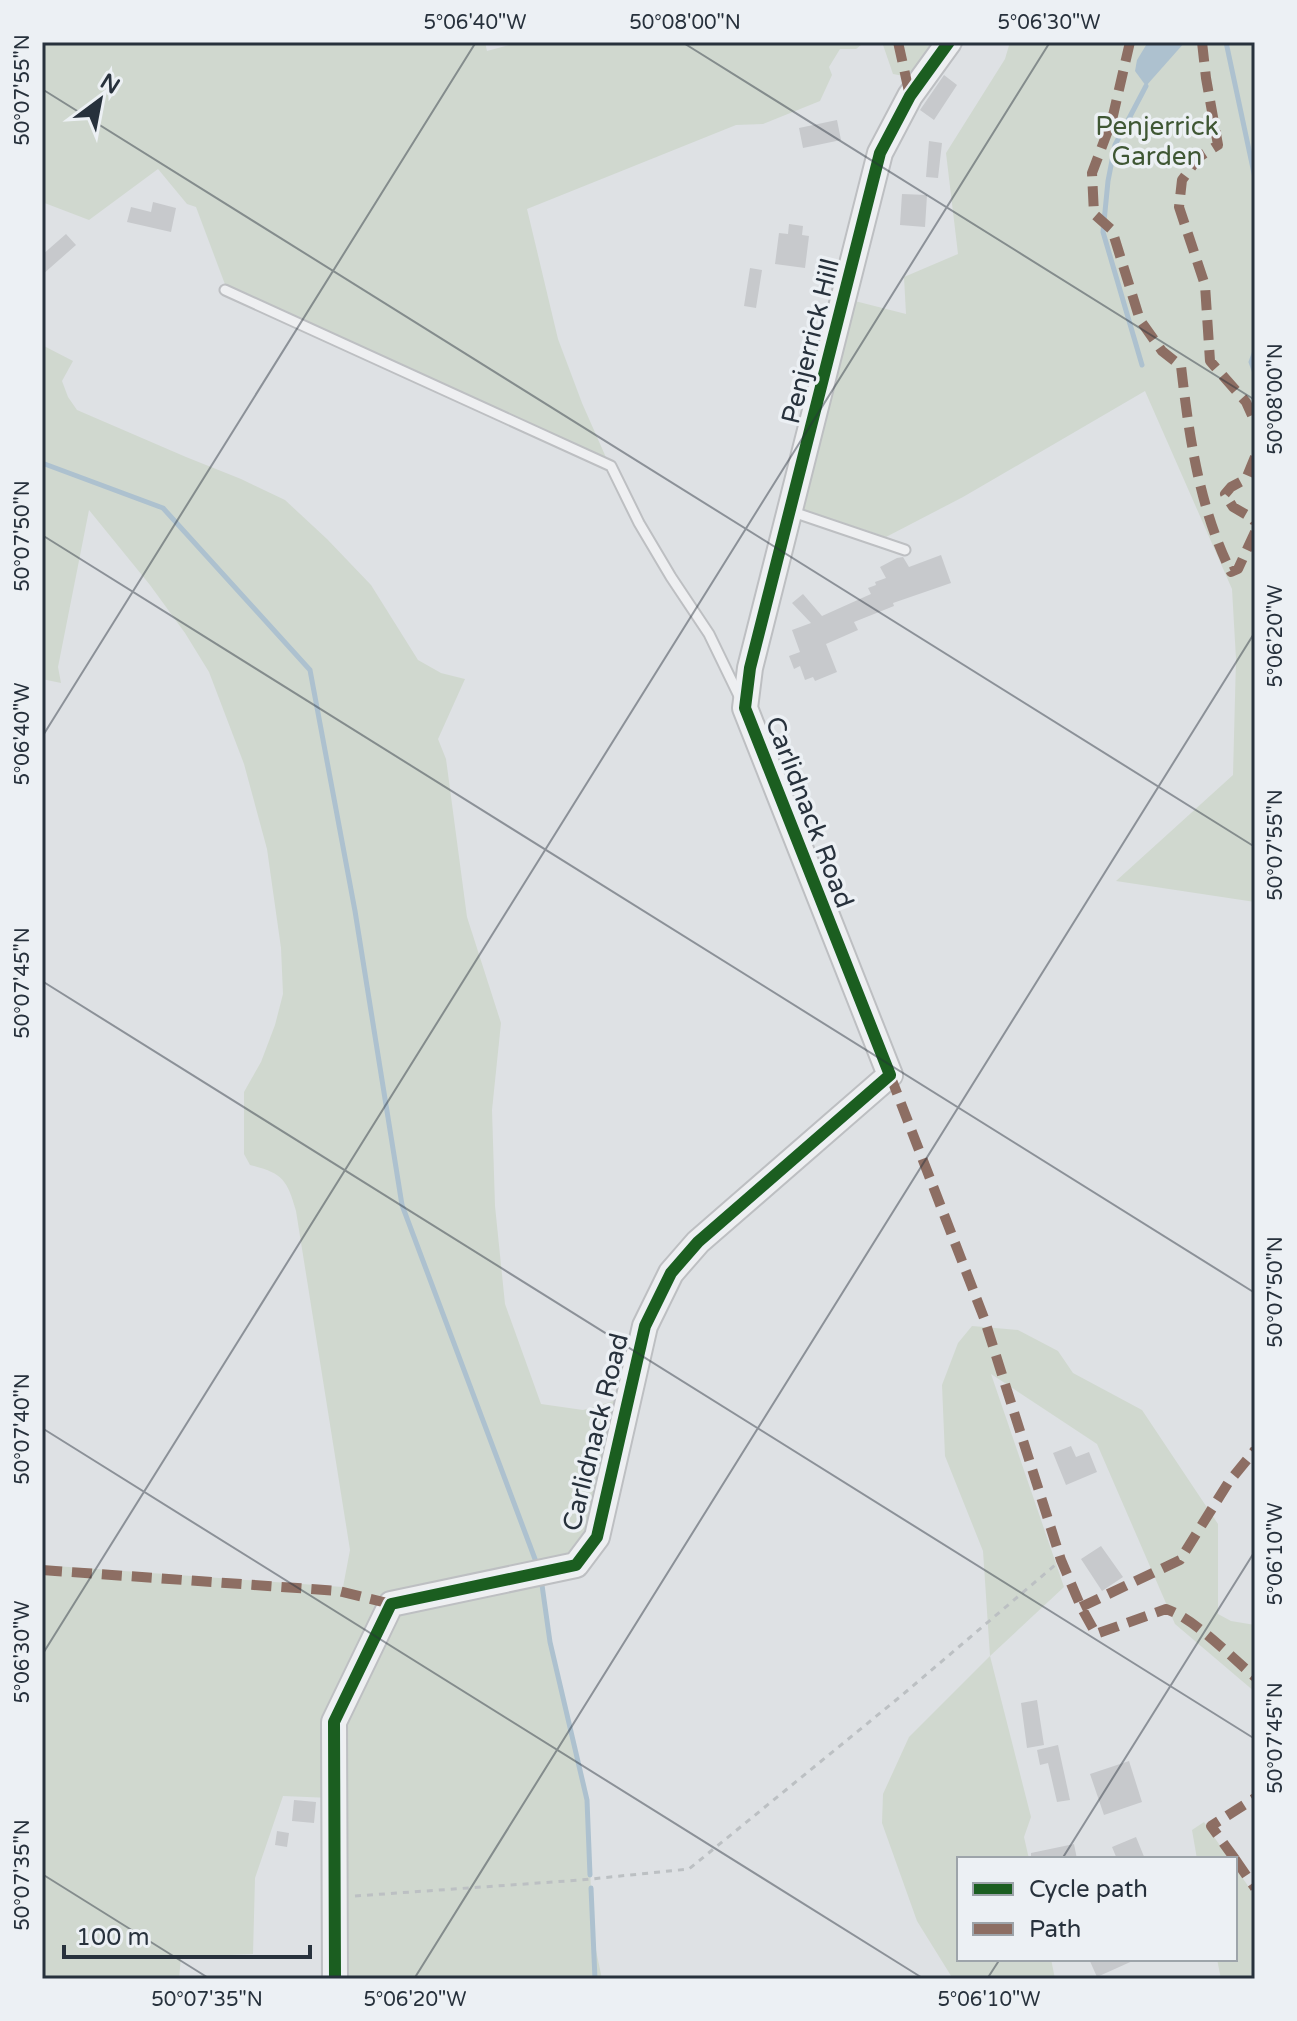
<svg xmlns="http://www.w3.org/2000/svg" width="1297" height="2021" font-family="'Varela Round',sans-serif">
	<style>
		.green { fill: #d0d8cf }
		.water { fill: #adc1cf }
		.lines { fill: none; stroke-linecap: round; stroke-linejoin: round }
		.stream { stroke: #adc1cf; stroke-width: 5 }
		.building { fill: #c7c9cc }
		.service-casing { stroke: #bdbfc2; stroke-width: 13 }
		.tertiary-casing { stroke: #bdbfc2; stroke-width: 28 }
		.path { stroke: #bcc0c3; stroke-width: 3; stroke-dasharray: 6 6; stroke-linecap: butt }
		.service { stroke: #eeeff1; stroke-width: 9 }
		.tertiary { stroke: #eeeff1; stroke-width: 24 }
		.quiet { stroke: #8d6e63; stroke-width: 10; stroke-dasharray: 20 10; stroke-linecap: butt }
		.cycleway-casing { stroke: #ecf0f4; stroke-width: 17 }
		.cycleway { stroke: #1b5e20; stroke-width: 12 }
		.ticks { fill: none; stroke: #27313c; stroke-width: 2; stroke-opacity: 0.45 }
		.labels { text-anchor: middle; stroke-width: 7; stroke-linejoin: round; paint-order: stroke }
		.park-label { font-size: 26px; fill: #3f5734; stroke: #ecf0f4 }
		.street-label { font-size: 26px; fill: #27313c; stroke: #ecf0f4 }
		.neatline { fill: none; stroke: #27313c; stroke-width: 3 }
		.ticks-label { font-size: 20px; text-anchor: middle; fill: #27313c }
	</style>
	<rect width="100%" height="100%" fill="#dee1e4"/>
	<path class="green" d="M42,42H485L487,51L520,42H865L856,49H840L829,67L832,75L820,101L763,124L736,125L527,209L558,339L582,403L608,462L226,287L196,207L187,204L158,169L89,220L42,202Z
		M882,42H949L915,78L893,74Z
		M1010,42H1255V902L1116,881L1233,775L1236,659L1232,589L1145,391L963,497L886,537L796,507L847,299L906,314L904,277L958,254L946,153L1005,59Z
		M42,345L73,361L62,381L68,397L77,410L186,457L241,479L285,500L327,539L371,585L418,660L441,673L465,679L438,739L446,759L467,917L501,1023L492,1110L495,1206L505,1304L541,1404L583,1410L620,1399L591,1533L571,1558L396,1595L362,1638L331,1798L283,1796L255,1878L253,1954L181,1957L179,1979H42V1565L343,1587L350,1550L296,1211C287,1179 282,1173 250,1165L244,1154V1092L261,1062L275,1025L283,994L281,948L267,849L244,764L209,672L185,633L150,585L89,510L58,667L61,683L42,679Z
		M972,1326L1018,1330L1058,1351L1073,1373L1142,1410L1218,1524V1614L1231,1621L1255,1625V1692L1175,1624L1097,1444L991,1374L1064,1587L990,1656L1031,1817L1024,1837L1029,1859H959V1959H1051L1055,1979H953L917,1921L882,1823L883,1794L909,1737L990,1656L983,1551L945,1456L942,1385L958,1343Z
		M542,1585L550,1642L587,1800L593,1936L602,1979H345L346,1722L398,1614Z
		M1204,1822L1229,1859H1197L1192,1830Z
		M1235,1867L1255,1896V1979H1221L1217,1959H1235Z"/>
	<path class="water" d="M1148,42H1185L1146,86L1135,71L1137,60Z"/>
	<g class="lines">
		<path class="stream" d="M1226,42L1255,178
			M1255,351L1251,362L1255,373
			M1142,365L1103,232L1108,181L1115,145L1146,86
			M42,463L163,508L310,670L355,911L402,1205L535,1559
			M542,1585L550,1642L587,1800L590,1875
			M591,1888L595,1979"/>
	</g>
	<path class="building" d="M944,75L957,85L934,120L920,110Z
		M837,120L841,140L803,148L799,128Z
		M929,141L942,143L938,178L926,177Z
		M902,194L927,195L925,227L900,225Z
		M153,202L176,208L171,232L127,222L131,207L151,212Z
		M789,224L803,226L802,235L809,236L805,268L775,264L779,233L788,234Z
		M66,234L76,245L42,275V255Z
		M750,268L762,270L756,308L744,306Z
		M941,555L951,583L893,603L894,606L854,622L858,630L826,644L837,672L815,681L813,677L805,680L800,666L794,669L789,656L800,652L792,630L811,623L792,603L803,594L822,616L871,594L868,588L876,585L875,582L886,578L880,567L897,558L903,557L909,567Z
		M1071,1446L1076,1457L1089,1452L1097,1472L1066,1485L1053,1453Z
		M1101,1546L1123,1577L1102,1591L1081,1559Z
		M1037,1700L1044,1745L1027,1748L1021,1703Z
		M1058,1745L1070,1800L1057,1802L1048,1763L1040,1765L1037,1750Z
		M1129,1761L1142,1802L1104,1815L1090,1774Z
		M294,1800L316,1802L314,1823L292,1821Z
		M277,1831L289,1833L287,1847L275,1845Z
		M1136,1837L1145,1859H1117L1112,1847Z
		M1074,1844L1077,1859H1031V1853Z
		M1089,1959H1137L1097,1977Z"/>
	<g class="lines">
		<g class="service-casing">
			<path id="service" d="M225,290L611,466L639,523L671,577L709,634L740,698
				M790,511L905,550"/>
		</g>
		<g class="tertiary-casing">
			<path id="tertiary" d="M335,1979L334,1722L391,1604L576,1565L597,1537L645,1326L671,1273L698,1242L890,1075L745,708L750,668L880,153L910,96L949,42"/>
		</g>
		<path class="path" d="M355,1896L581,1880L689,1869L901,1696L1061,1560"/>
		<use href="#service" class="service"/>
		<use href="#tertiary" class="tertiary"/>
		<path class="quiet" d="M898,42L910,96
			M1130,42L1112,120L1092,173L1094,214L1112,230L1140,320L1162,351L1181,366C1189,436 1199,507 1231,572L1238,569L1255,532
			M1202,42L1206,78L1218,145L1199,157L1182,180L1179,207L1205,285L1210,361L1246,402L1255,422
			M1255,457L1246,479L1231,487L1225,494L1233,507L1252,518L1255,522
			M890,1075L984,1318L1061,1560L1081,1607L1096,1634L1166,1609C1195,1619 1230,1656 1255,1677
			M42,1570L339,1591L391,1604
			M1081,1607L1180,1560L1228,1483L1255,1450
			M1235,1859L1211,1826L1255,1798
			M1235,1859L1255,1888"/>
		<g class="cycleway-casing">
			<path id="cycleway" d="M335,1979L334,1722L391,1604L576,1565L597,1537L645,1326L671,1273L698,1242L890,1075L745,708L750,668L880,153L910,96L949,42"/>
		</g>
		<use href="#cycleway" class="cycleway"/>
	</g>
	<path class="ticks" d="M682,42L1255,400M42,89L1255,847M42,535L1255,1293M42,737L476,42M42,981L1255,1739M42,1428L924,1979M42,1655L1050,42M1062,1859L1255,1551M42,1874L210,1979M414,1979L1255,632M987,1979L1000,1959"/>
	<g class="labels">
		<g class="park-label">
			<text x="1157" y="135">Penjerrick<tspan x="1157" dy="30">Garden</tspan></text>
		</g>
		<g class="street-label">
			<text transform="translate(810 341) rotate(-76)" y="9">Penjerrick Hill</text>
			<text transform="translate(810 812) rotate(69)" y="9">Carlidnack Road</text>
			<text transform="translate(595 1432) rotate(-76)" y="9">Carlidnack Road</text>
		</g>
	</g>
	<rect width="1297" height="2021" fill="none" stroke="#ecf0f4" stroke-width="88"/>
	<rect x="957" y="1857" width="280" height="104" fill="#ecf0f4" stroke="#9da4aa" stroke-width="2"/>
	<rect x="973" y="1883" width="40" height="12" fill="#1b5e20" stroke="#9da4aa" stroke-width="2"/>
	<text x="1029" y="1897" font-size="24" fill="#27313c">Cycle path</text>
	<rect x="973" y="1923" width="40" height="12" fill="#8d6e63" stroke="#9da4aa" stroke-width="2"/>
	<text x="1029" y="1937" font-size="24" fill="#27313c">Path</text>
	<g transform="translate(100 100) rotate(32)" stroke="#ecf0f4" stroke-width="6" paint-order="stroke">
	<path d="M0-6L14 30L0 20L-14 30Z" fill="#27313c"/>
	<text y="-12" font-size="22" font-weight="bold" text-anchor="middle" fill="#27313c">N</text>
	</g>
	<path d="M64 1945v12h246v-12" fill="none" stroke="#27313c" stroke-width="4"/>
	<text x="76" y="1945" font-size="24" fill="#27313c" stroke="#ecf0f4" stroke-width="6" paint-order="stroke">100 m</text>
	<rect x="44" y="44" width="1209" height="1933" class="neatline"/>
	<g class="ticks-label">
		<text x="475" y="29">5°06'40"W</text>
		<text x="685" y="29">50°08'00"N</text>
		<text x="1049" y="29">5°06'30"W</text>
		<text transform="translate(22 90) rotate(-90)" y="7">50°07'55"N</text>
		<text transform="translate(1275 399) rotate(-90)" y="7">50°08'00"N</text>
		<text transform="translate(22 536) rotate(-90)" y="7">50°07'50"N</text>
		<text transform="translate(1275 636) rotate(-90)" y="7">5°06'20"W</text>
		<text transform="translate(22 734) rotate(-90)" y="7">5°06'40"W</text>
		<text transform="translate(1275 845) rotate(-90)" y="7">50°07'55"N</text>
		<text transform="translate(22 983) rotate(-90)" y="7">50°07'45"N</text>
		<text transform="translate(1275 1292) rotate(-90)" y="7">50°07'50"N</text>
		<text transform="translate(22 1429) rotate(-90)" y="7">50°07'40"N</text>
		<text transform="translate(1275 1554) rotate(-90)" y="7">5°06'10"W</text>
		<text transform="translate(22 1652) rotate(-90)" y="7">5°06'30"W</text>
		<text transform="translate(1275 1738) rotate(-90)" y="7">50°07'45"N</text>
		<text transform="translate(22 1875) rotate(-90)" y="7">50°07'35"N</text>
		<text x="207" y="2006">50°07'35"N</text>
		<text x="415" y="2006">5°06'20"W</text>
		<text x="989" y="2006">5°06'10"W</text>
	</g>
</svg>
